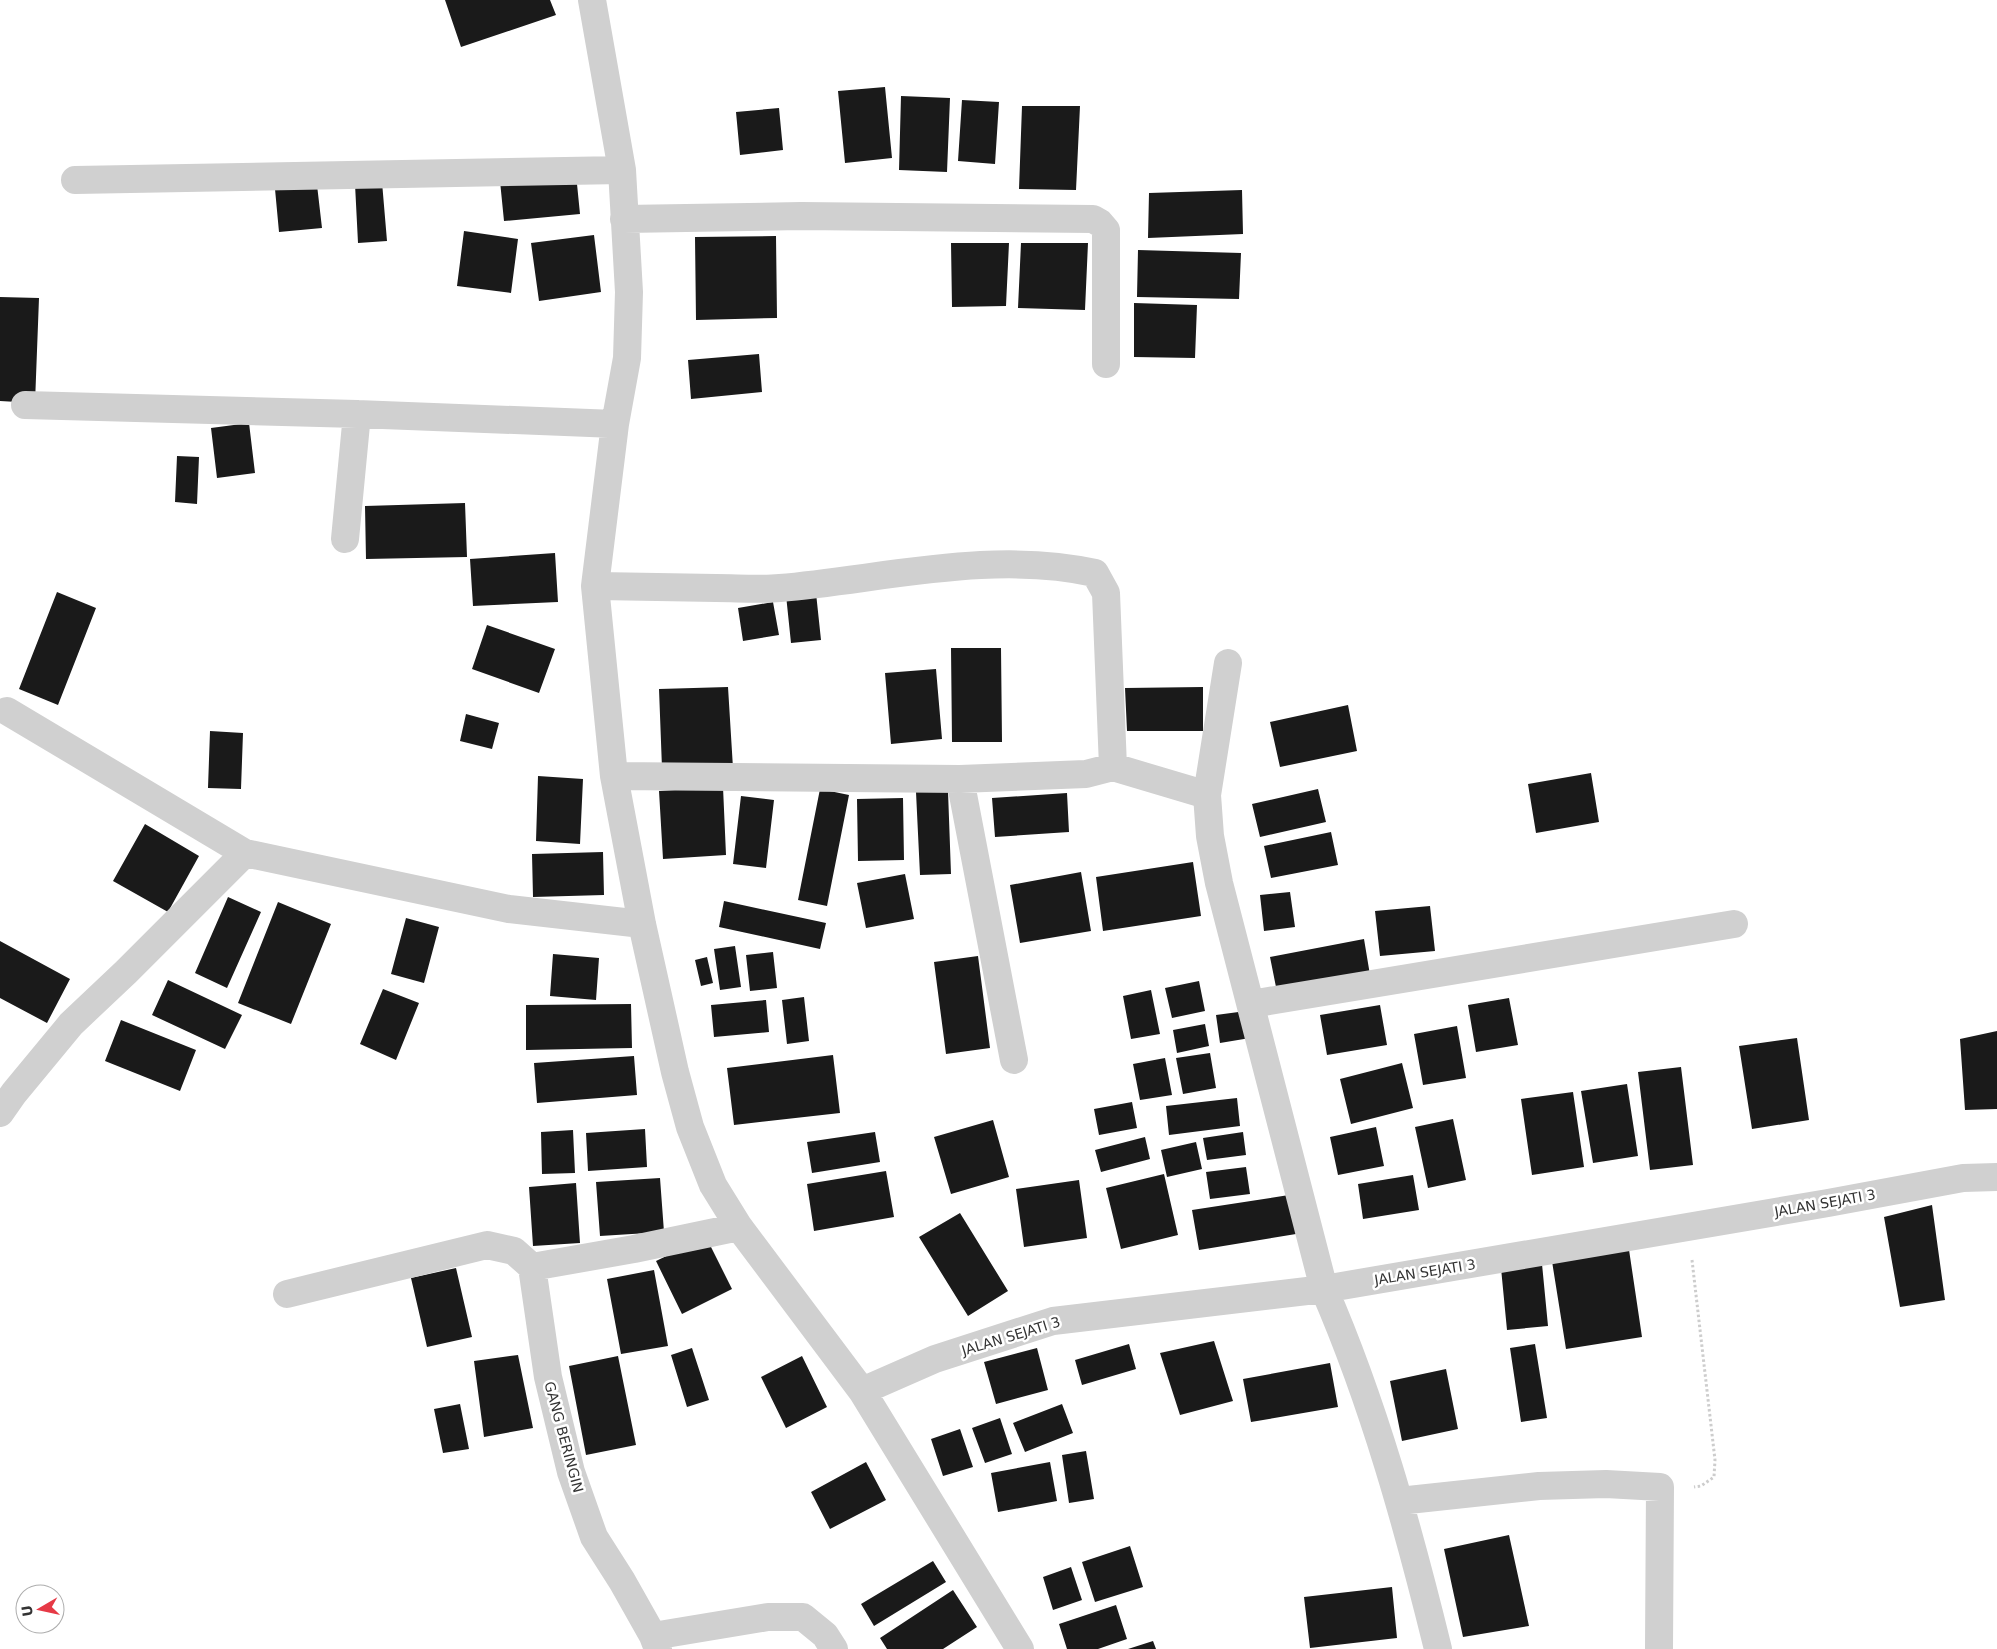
<svg xmlns="http://www.w3.org/2000/svg" width="1997" height="1649" font-family="'DejaVu Sans',sans-serif">
	<style>
		.building { fill: #1a1a1a }
		.lines { fill: none; stroke-linecap: round; stroke-linejoin: round }
		.path { stroke: #cdcdcd; stroke-width: 3; stroke-dasharray: 2.5 2.5; stroke-linecap: butt }
		.minor { stroke: #d0d0d0; stroke-width: 28 }
		.labels { text-anchor: middle; stroke-width: 5; stroke-linejoin: round; paint-order: stroke }
		.street-label { font-size: 14px; fill: #333; stroke: #fff }
	</style>
	<rect width="100%" height="100%" fill="#fff"/>
	<path class="building" d="M445,0H550L556,15L461,47Z
		M885,87L892,158L845,163L838,91Z
		M901,96L950,98L947,172L899,170Z
		M962,100L999,102L995,164L958,161Z
		M1022,106H1080L1076,190L1019,189Z
		M779,108L783,150L740,155L736,112Z
		M576,174L580,214L504,221L500,181Z
		M382,182L387,241L358,243L355,184Z
		M317,185L322,228L279,232L275,189Z
		M1242,190L1243,234L1148,238L1149,193Z
		M464,231L518,239L511,293L457,286Z
		M594,235L601,292L539,301L531,243Z
		M776,236L777,318L696,320L695,237Z
		M951,243H1009L1006,306L952,307Z
		M1021,243H1088L1085,310L1018,308Z
		M1138,250L1241,253L1239,299L1137,297Z
		M0,297L39,298L35,403L0,401Z
		M1134,303L1197,305L1195,358L1134,357Z
		M759,354L762,392L691,399L688,360Z
		M249,423L255,473L217,478L211,428Z
		M177,456L199,457L197,504L175,502Z
		M465,503L467,557L366,559L365,506Z
		M555,553L558,602L473,606L470,559Z
		M57,592L96,608L58,705L19,689Z
		M816,593L821,640L791,643L786,595Z
		M773,602L779,635L743,641L738,608Z
		M487,625L555,649L539,693L472,669Z
		M951,648H1001L1002,742H952Z
		M936,669L942,739L891,744L885,673Z
		M728,687L733,768H662L659,689Z
		M1203,687V731H1127L1125,688Z
		M1348,705L1357,751L1280,767L1270,722Z
		M466,714L499,723L492,749L460,741Z
		M210,731L243,733L241,789L208,788Z
		M1591,773L1599,822L1536,833L1528,784Z
		M538,776L583,779L580,844L536,841Z
		M723,787L726,855L663,859L659,791Z
		M820,789L849,795L827,906L798,900Z
		M1318,789L1326,822L1260,837L1252,804Z
		M948,791L951,874L920,875L916,792Z
		M1067,793L1069,832L995,837L992,798Z
		M741,796L774,800L766,868L733,864Z
		M903,798L904,860L858,861L857,799Z
		M145,824L199,856L168,912L113,881Z
		M1331,832L1338,865L1271,878L1264,846Z
		M603,852L604,895L533,897L532,854Z
		M1193,862L1201,916L1103,931L1096,877Z
		M1081,872L1091,931L1020,943L1010,885Z
		M905,874L914,919L866,928L857,883Z
		M1290,892L1295,927L1264,931L1260,895Z
		M228,897L261,912L227,988L195,973Z
		M724,901L826,923L820,949L719,927Z
		M278,902L331,924L291,1024L238,1003Z
		M1430,906L1435,951L1380,956L1375,911Z
		M406,918L439,927L424,983L391,974Z
		M1364,939L1370,975L1277,992L1270,957Z
		M0,941L70,979L47,1023L0,998Z
		M735,946L741,987L720,990L714,949Z
		M773,952L777,988L750,991L746,955Z
		M553,954L599,958L596,1000L550,996Z
		M978,956L990,1048L946,1054L934,962Z
		M707,957L713,983L701,986L695,960Z
		M168,980L242,1015L225,1049L152,1015Z
		M1199,981L1205,1011L1172,1018L1165,988Z
		M383,989L419,1003L396,1060L360,1044Z
		M1151,990L1160,1034L1131,1039L1123,996Z
		M804,997L809,1041L787,1044L782,1000Z
		M1509,998L1518,1045L1476,1052L1468,1005Z
		M766,1000L769,1032L714,1037L711,1005Z
		M631,1004L632,1048L526,1050V1005Z
		M1380,1005L1387,1045L1327,1055L1320,1015Z
		M1246,1011L1250,1038L1220,1043L1216,1015Z
		M121,1020L196,1050L180,1091L105,1061Z
		M1205,1024L1209,1046L1177,1053L1173,1030Z
		M1457,1026L1466,1078L1423,1085L1414,1034Z
		M1997,1031V1109L1965,1110L1960,1039Z
		M1797,1038L1809,1120L1752,1129L1739,1046Z
		M1210,1053L1216,1088L1183,1094L1176,1058Z
		M833,1055L840,1113L734,1125L727,1068Z
		M634,1056L637,1095L537,1103L534,1063Z
		M1165,1058L1172,1095L1140,1100L1133,1064Z
		M1402,1063L1413,1108L1351,1124L1340,1079Z
		M1681,1067L1693,1165L1650,1170L1638,1072Z
		M1627,1084L1638,1156L1593,1163L1581,1091Z
		M1573,1092L1584,1167L1532,1175L1521,1099Z
		M1237,1098L1240,1126L1169,1135L1166,1106Z
		M1132,1102L1137,1128L1099,1135L1094,1109Z
		M1453,1119L1466,1180L1428,1188L1415,1127Z
		M993,1120L1009,1177L951,1194L934,1137Z
		M1376,1127L1384,1166L1338,1175L1330,1137Z
		M645,1129L647,1167L588,1171L586,1133Z
		M573,1130L575,1173L542,1174L541,1132Z
		M875,1132L880,1162L812,1173L807,1142Z
		M1243,1132L1246,1155L1207,1160L1203,1138Z
		M1145,1137L1150,1159L1101,1172L1095,1150Z
		M1196,1142L1202,1169L1167,1177L1161,1150Z
		M1246,1167L1250,1194L1210,1199L1206,1172Z
		M886,1171L894,1217L814,1231L807,1184Z
		M1164,1174L1178,1235L1121,1249L1106,1188Z
		M1413,1175L1419,1210L1363,1219L1358,1184Z
		M660,1178L664,1232L600,1236L596,1182Z
		M1079,1180L1087,1238L1024,1247L1016,1189Z
		M576,1183L580,1243L533,1246L529,1187Z
		M1289,1195L1296,1234L1199,1250L1192,1210Z
		M1932,1205L1945,1300L1900,1307L1884,1217Z
		M960,1213L1008,1291L968,1316L919,1237Z
		M706,1237L732,1289L682,1314L656,1261Z
		M1628,1243L1642,1337L1566,1349L1551,1255Z
		M1542,1264L1548,1326L1507,1330L1501,1268Z
		M456,1268L472,1337L427,1347L411,1278Z
		M654,1270L668,1346L621,1354L607,1279Z
		M1214,1341L1233,1401L1180,1415L1160,1353Z
		M1129,1344L1136,1369L1082,1385L1075,1360Z
		M1535,1344L1547,1418L1521,1422L1510,1348Z
		M692,1348L709,1400L687,1407L671,1355Z
		M1037,1348L1048,1390L996,1404L984,1362Z
		M518,1355L533,1428L484,1437L474,1361Z
		M618,1356L636,1445L586,1455L569,1366Z
		M802,1356L827,1407L786,1428L761,1377Z
		M1330,1363L1338,1407L1251,1422L1243,1379Z
		M1446,1369L1458,1429L1402,1441L1390,1381Z
		M460,1404L469,1449L443,1453L434,1409Z
		M1062,1404L1073,1433L1025,1452L1013,1423Z
		M1000,1418L1012,1454L985,1463L972,1428Z
		M960,1429L973,1467L943,1476L931,1439Z
		M1086,1451L1094,1499L1069,1503L1062,1455Z
		M866,1462L886,1500L830,1529L811,1492Z
		M1050,1462L1057,1501L998,1512L991,1473Z
		M1509,1535L1529,1626L1463,1637L1444,1549Z
		M1130,1546L1143,1587L1095,1602L1082,1562Z
		M933,1561L946,1582L874,1626L861,1604Z
		M1071,1567L1082,1600L1053,1610L1043,1577Z
		M1392,1587L1397,1638L1310,1648L1304,1597Z
		M953,1590L977,1627L943,1649H887L880,1638Z
		M1116,1605L1127,1639L1098,1649H1067L1059,1624Z
		M1153,1641L1156,1649H1128Z"/>
	<g class="lines">
		<path class="path" d="M1692,1260L1715,1460L1714,1477L1701,1486L1694,1487"/>
		<path class="minor" d="M592,0L622,170L629,292L627,358L615,424L595,586L614,776L642,924L675,1072L690,1127L713,1185L739,1227L862,1391L1020,1649
			M75,180L622,170
			M624,219L801,216L1093,219L1100,223L1106,230V364
			M25,405L357,414L615,424
			M345,539L357,414
			M595,586C635,587 675,587 716,588C737,588 759,590 780,588C882,579 993,550 1095,573L1106,593L1113,767
			M1228,663L1207,795L1210,836L1219,883L1324,1289C1374,1404 1408,1527 1438,1649
			M7,711L245,853L509,909L642,924
			M614,776L960,779L1086,774L1113,767L1207,795
			M960,779L1014,1060
			M1251,1004L1734,924
			M0,1113L14,1093L71,1024L126,972L245,853
			M532,1267L548,1377L571,1472L594,1537L622,1581L653,1636L658,1649
			M287,1294L487,1245L514,1251L532,1267L634,1249L739,1227
			M862,1391L935,1359L1053,1321L1324,1289L1828,1203L1963,1178L1997,1177
			M1399,1501L1539,1486L1606,1484L1660,1487L1659,1649
			M653,1636L768,1617H803L825,1635L834,1649"/>
	</g>
	<g class="labels">
		<g class="street-label">
			<text transform="translate(1825 1203) rotate(-10)" y="5">JALAN SEJATI 3</text>
			<text transform="translate(1425 1272) rotate(-9)" y="5">JALAN SEJATI 3</text>
			<text transform="translate(1011 1336) rotate(-17)" y="5">JALAN SEJATI 3</text>
			<text transform="translate(564 1437) rotate(75)" y="5">GANG BERINGIN</text>
		</g>
	</g>
	<g transform="translate(40 1609) rotate(261)"><circle r="24" fill="#ffffff" stroke="#adadad"/>
	<path d="M0-4L9 19L0 12L-9 19Z" fill="#e63946"/>
	<text y="-8" font-size="14" font-weight="bold" text-anchor="middle" fill="#333333">U</text>
	</g>
</svg>
